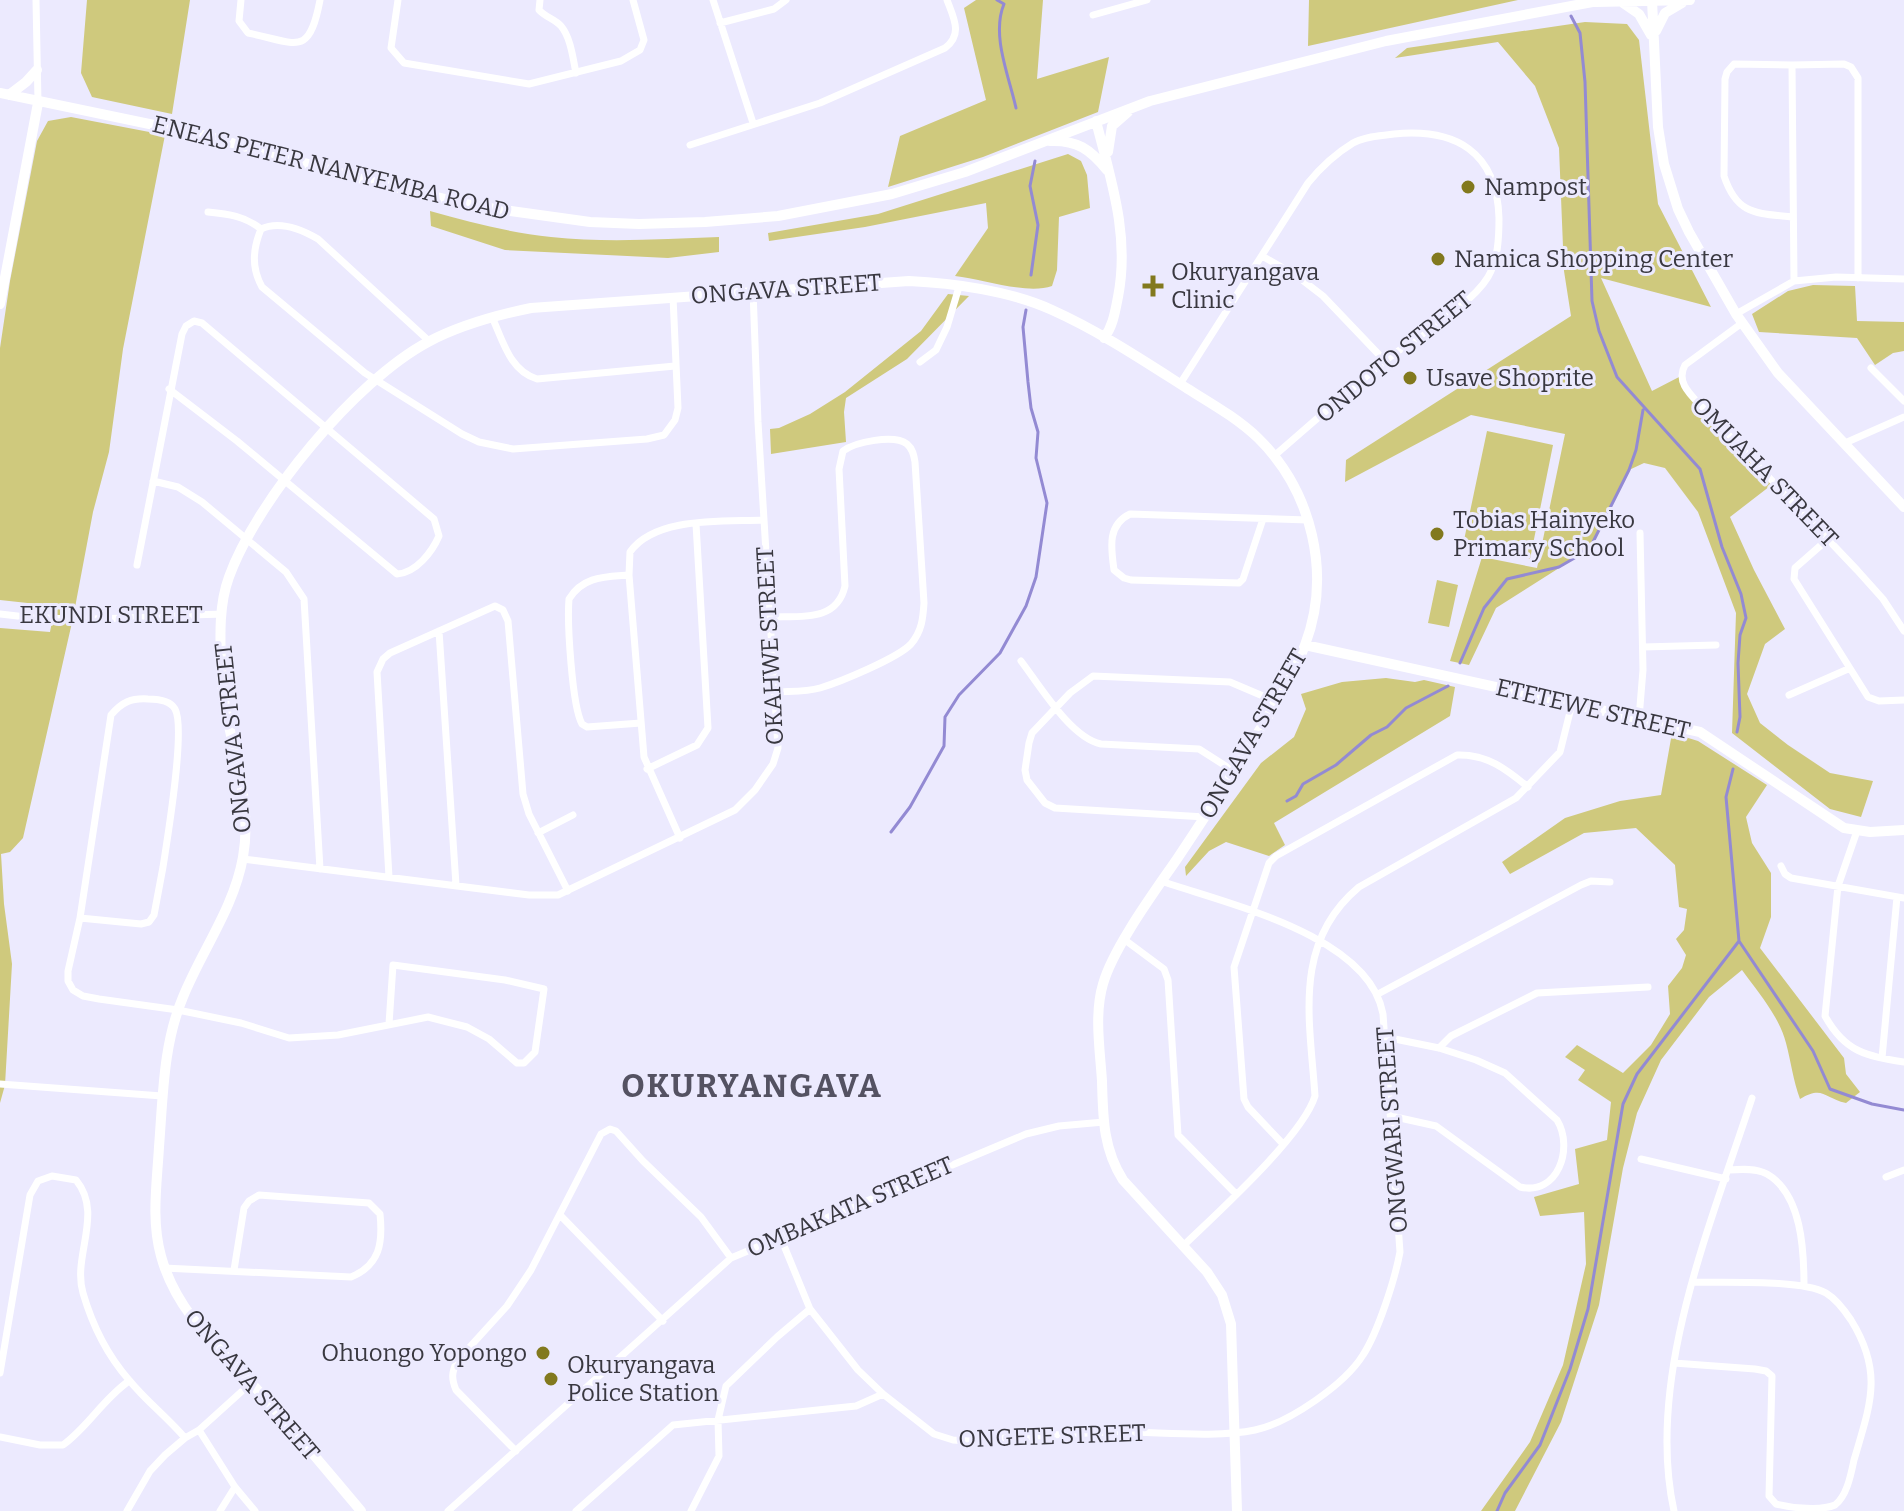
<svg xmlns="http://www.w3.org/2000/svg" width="1904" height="1511" font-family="Bitter,serif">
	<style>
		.green { fill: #cfc97d }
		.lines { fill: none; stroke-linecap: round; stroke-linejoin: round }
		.stream { stroke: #938ad3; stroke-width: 3 }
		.street { stroke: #fff; stroke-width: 7 }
		.secondary { stroke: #fff; stroke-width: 10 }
		.poi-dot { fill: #82791e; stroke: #eceafe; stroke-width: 3 }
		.labels { text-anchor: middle; stroke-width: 6; stroke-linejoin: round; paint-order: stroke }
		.street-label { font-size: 24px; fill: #393840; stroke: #eceafe }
		.poi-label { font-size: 24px; fill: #393840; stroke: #eceafe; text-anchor: start }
		.district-label { font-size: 32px; font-weight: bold; letter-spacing: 2px; fill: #545262; stroke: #eceafe }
	</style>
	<rect width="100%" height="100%" fill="#eceafe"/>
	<path class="green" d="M87,0H190L172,114L92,97L81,73Z
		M976,0H1043L1037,79L1109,57L1098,112L983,157L888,187L900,136L986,100L964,8Z
		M1309,0H1518L1308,46Z
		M1585,22L1627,24L1639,40L1658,204L1711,307L1601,278L1652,391L1681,376L1682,383L1774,483L1730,517L1754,570L1785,629L1765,644L1747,694L1760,723L1788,745L1830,773L1873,781L1861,817L1830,809L1732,733L1736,613L1698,512L1665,468L1644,463L1629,470L1592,544L1578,556L1496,608L1469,665L1450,661L1482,557L1537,568L1565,434L1471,415L1345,482L1346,460L1571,316L1564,271L1559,148L1535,86L1498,42L1395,58L1407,48Z
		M71,117L165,135L123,349L109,452L93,512L73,618L23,838L10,852L1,854L4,904L12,964L5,1085L0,1103V628L50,632L55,606L0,600V348L10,281L37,141L48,121Z
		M1068,154L1081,161L1087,175L1090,208L1059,217L1057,270L1052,286C1027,295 983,279 955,276L988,228L986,203L865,227L769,241L768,233L878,214Z
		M430,211C470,222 510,233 551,237C607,243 663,239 719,237V252L668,258L505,250L431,226Z
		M1813,285L1855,286L1857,321L1904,322V351L1893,353L1875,365L1857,338L1759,332L1752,314L1788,291Z
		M948,294L969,296L907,359L846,398L844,412L846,442L771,454L770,429L779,428L810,414L845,392L921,331Z
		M1487,431L1553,445L1530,559L1463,545Z
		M1437,580L1458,585L1449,627L1428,623Z
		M1386,678L1415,682L1424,680L1455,687L1450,716L1274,823L1285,845L1269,856L1226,842L1209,851L1186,876L1185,867L1261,763L1294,737L1306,709L1301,694L1342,682Z
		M1672,733L1698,741L1767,785L1746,817L1752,843L1771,873V917L1760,948L1844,1058L1846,1074L1860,1092L1846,1103C1824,1098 1823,1085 1800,1099C1793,1080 1791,1062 1786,1043C1779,1016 1758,992 1742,970L1709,997L1661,1060L1637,1113L1623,1168L1599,1305L1561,1422L1515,1511H1481L1530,1442L1563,1365L1586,1264L1584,1212L1540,1216L1534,1197L1579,1184L1575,1149L1607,1140L1611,1102L1578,1080L1585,1070L1565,1057L1577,1045L1623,1073L1651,1045L1670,1014L1668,986L1682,968L1686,955L1676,939L1684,930L1687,909L1679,907L1675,865L1636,828L1584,833L1510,874L1502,862L1565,818L1620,801L1661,795Z"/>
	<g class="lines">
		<path class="stream" d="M997,0L1004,4C991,35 1009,76 1016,108
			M1571,16L1580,33L1585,82L1592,301L1599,331L1617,377L1700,469L1722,547L1741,594L1746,618L1740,635L1738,663L1740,717L1737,732
			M1031,275L1038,225L1030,186L1035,161
			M1460,663L1484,608L1507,579L1559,567L1578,556L1592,544L1629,470L1636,450L1643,410
			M1733,769L1726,797L1739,941L1813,1051L1830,1089L1872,1104L1904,1110
			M1287,801L1296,796L1303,784L1336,765L1371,735L1387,727L1406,708L1448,686
			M891,832L910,807L944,746L945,717L959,695L1000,653L1026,606L1036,577L1047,503L1036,458L1038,432L1031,408L1028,382L1023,327L1026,310
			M1497,1511L1505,1493L1540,1445L1570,1369L1588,1309L1623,1104L1637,1074L1739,941"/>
		<path class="street" d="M36,0L38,102
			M241,0L239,21L248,33C297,43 309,58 320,0
			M398,0L391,48L404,63L529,84L621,61L640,50L644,40L633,0
			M540,0L539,10C545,17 555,19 561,26C571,38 573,59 576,73
			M713,0L753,123
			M1093,15L1147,0
			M720,23L774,9L786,0
			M1792,65L1844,64L1851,67L1858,78V278
			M690,145L820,103L945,48C963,34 954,19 947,0
			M208,212C228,214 245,216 261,229
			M1792,217C1756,213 1737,215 1724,176L1725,79L1727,72L1734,64L1792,65L1794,281
			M1262,256L1297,276L1323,296L1385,361
			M1736,314L1794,281L1836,277L1904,279
			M492,317C503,341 510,371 537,379L675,366
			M1742,323L1685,365C1675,383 1692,396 1704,409L1857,570L1883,599L1904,631
			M429,341L318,239C301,229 280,220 261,229C253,249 251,267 262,287L365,373L462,434L479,442L513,449L647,439L664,435L675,420L678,408L673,297
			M920,362L936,350L947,327L959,287
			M1871,368L1904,401
			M1180,384L1308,183C1321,167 1335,154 1353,143C1365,136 1381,136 1394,134C1456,128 1497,152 1499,218C1499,238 1498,260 1488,277C1470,307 1413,338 1385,361C1347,392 1311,424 1274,456
			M1845,443L1904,417
			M153,481L178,487L202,502L286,572L304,599L320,869
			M1263,519L1243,579L1239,583L1131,580L1124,578L1114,570C1111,548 1107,525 1130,514L1308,520
			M1828,539L1795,568L1794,579L1868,697L1879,701L1904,700
			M137,565L182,334L186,326L194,321L202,323L434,519L439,536C432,552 416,573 397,574L237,441L169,389
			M629,575C605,577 583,576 569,599C567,622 572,706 582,724L587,727L641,723
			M0,614C72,624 149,616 222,614
			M771,617C801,616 837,622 845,586L839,469L843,451C855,442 894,434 907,444C913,449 914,456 915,462L924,603C923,618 922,631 911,644C898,658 840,682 820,688C806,692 790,691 775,692
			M439,631L456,885
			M1643,647L1716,645
			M1021,661C1040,686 1071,738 1101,744L1199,749L1235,772
			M1789,695L1848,669
			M1639,718L1643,670L1640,533
			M647,769L697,745L708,728L696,524
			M1205,817L1055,808L1045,803L1027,780L1025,770L1029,743L1032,733L1070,693L1093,676L1230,682L1277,702
			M1857,831L1838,886L1825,1016C1845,1052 1866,1056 1904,1062
			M538,833L573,815
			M680,838L644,757L629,575L630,552C655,516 725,522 764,520
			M243,859L529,895H558L735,810L755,790L773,764L778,748L758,422L753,291
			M1781,866L1785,874L1791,878L1904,898
			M389,877L377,672L383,659L390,653L495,606L503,610L508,621L523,794L529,814L568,891
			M80,918L141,924L149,922L154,915C157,899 160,883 163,867C167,841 186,728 175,709C170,700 158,699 148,699C131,698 122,702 111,715L80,918L68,971V981L73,990L83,996L99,999L178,1010L241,1023L289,1038L338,1035L428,1017L467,1027L489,1039L517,1063H524L535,1052L544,989L505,980L393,965L389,1024
			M1125,940L1164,969L1168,980L1178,1135L1236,1194
			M1378,994L1581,885L1591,881L1610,882
			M1385,1037L1439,1048L1476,1060L1505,1073L1557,1120C1574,1148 1558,1196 1520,1187L1436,1126L1391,1116
			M1439,1048L1451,1036L1537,993L1648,987
			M1882,1058L1897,897
			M0,1084L162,1096
			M1283,1144L1248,1107L1244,1099L1234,967L1269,863L1276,856L1457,755C1487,754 1506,769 1528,787
			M1641,1159L1726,1179
			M1729,1170C1741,1169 1757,1168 1767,1174C1802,1194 1804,1251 1804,1286
			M1886,1177L1904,1170
			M561,1216L663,1321
			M780,1236L810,1309L858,1370L883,1394L934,1434L953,1440L968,1441C1019,1437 1070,1433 1121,1432C1160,1432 1217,1438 1255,1430C1289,1423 1345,1384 1363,1355C1378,1332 1395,1279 1400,1252L1383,1014C1369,935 1227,904 1161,881
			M1183,1246C1216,1214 1303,1136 1315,1096C1310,1020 1292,943 1359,887L1516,798L1560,752L1572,704
			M164,1268L351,1277C380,1265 383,1243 380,1214L369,1203L259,1195L249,1201L244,1208L234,1270
			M1674,1363L1755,1369L1766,1371L1772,1376L1769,1496L1776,1504C1792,1508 1821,1511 1835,1505C1847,1496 1851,1474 1854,1460C1870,1405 1884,1373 1851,1320C1845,1311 1836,1299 1826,1293C1802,1279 1724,1283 1693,1282
			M0,1373L30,1195L38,1181L52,1176L76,1180C104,1214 72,1256 83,1293C92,1324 108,1356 129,1380C146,1401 167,1417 185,1438
			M199,1430L235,1487L255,1511
			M0,1437L40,1445H63C88,1427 103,1399 129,1381
			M516,1451L456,1390C451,1378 452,1372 457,1361L507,1306L531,1270L601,1134L610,1129L616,1131L643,1161L701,1217L731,1258
			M127,1511L150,1471L165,1455L185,1438L199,1430L251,1383
			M220,1511L235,1487
			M448,1511L731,1258L1026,1134L1059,1126L1104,1122
			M576,1511L673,1425L856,1406L883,1394
			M691,1511L719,1456L718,1420L726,1386L777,1337L810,1309
			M1674,1511C1645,1378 1711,1224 1752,1098"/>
		<path class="secondary" d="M1652,0L1658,127L1664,164L1678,209L1689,232L1736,314L1778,373L1904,507
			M1596,2L1690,0
			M1623,3L1639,14L1651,35
			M1656,31L1665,13L1682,3
			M0,93L207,136L369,181L475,206L590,222L639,224L705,222L778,216L892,194L965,172L1150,101L1386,41L1603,0
			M9,95L26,82L37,70
			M1096,121C1111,180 1130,236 1118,297C1115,312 1113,326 1104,338
			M1050,141C1077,140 1090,149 1107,170
			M1108,152L1112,126L1128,112
			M0,304L38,103
			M1305,645L1700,732L1844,828L1870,832L1904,830
			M361,1511C328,1472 296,1433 262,1395C223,1351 177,1315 161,1256C151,1220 157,1183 159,1147C163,1097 163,1044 183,997C202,950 234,908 243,857C255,790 221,729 221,664C220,635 219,604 229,577C257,500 355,381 428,342C460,325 497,315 531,308L909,281C953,283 1011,291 1052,310C1099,331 1144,361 1188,389C1212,404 1237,418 1258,438C1312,491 1332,574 1305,645C1294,675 1276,704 1259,731C1233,774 1205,817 1177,859C1155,891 1113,948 1103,984C1094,1014 1100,1050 1102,1081C1103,1117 1103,1149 1123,1180L1207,1272L1222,1295L1231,1324L1237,1511"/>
	</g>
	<g class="poi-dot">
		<circle cx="1468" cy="187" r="8"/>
		<circle cx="1438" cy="259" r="8"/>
		<path d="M1149 274h8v8h8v8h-8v8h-8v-8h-8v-8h8z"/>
		<circle cx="1410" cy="378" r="8"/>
		<circle cx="1437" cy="534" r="8"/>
		<circle cx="543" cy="1353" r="8"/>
		<circle cx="551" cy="1379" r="8"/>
	</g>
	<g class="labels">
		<g class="street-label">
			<text transform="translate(331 168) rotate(14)" y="8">ENEAS PETER NANYEMBA ROAD</text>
			<text transform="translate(786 289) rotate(-4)" y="8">ONGAVA STREET</text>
			<text transform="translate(1394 357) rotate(-39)" y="8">ONDOTO STREET</text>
			<text transform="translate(1765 472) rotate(46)" y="8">OMUAHA STREET</text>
			<text x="111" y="623">EKUNDI STREET</text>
			<text transform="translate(770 646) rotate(-93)" y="8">OKAHWE STREET</text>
			<text transform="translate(1593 709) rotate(13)" y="8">ETETEWE STREET</text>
			<text transform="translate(1253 734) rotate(-60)" y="8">ONGAVA STREET</text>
			<text transform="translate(233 738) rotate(-96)" y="8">ONGAVA STREET</text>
			<text transform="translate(1392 1130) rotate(-94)" y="8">ONGWARI STREET</text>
			<text transform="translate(850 1207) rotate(-23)" y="8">OMBAKATA STREET</text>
			<text transform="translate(252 1385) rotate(49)" y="8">ONGAVA STREET</text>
			<text transform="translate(1052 1436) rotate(-2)" y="8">ONGETE STREET</text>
		</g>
		<g class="poi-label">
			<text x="1484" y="195">Nampost</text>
			<text x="1454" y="267">Namica Shopping Center</text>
			<text x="1171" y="280">Okuryangava<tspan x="1171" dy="28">Clinic</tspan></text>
			<text x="1426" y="386">Usave Shoprite</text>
			<text x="1453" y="528">Tobias Hainyeko<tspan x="1453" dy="28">Primary School</tspan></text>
			<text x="527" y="1361" text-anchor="end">Ohuongo Yopongo</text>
			<text x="567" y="1373">Okuryangava<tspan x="567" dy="28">Police Station</tspan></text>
		</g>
		<g class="district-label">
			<text x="752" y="1097">OKURYANGAVA</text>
		</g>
	</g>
</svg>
